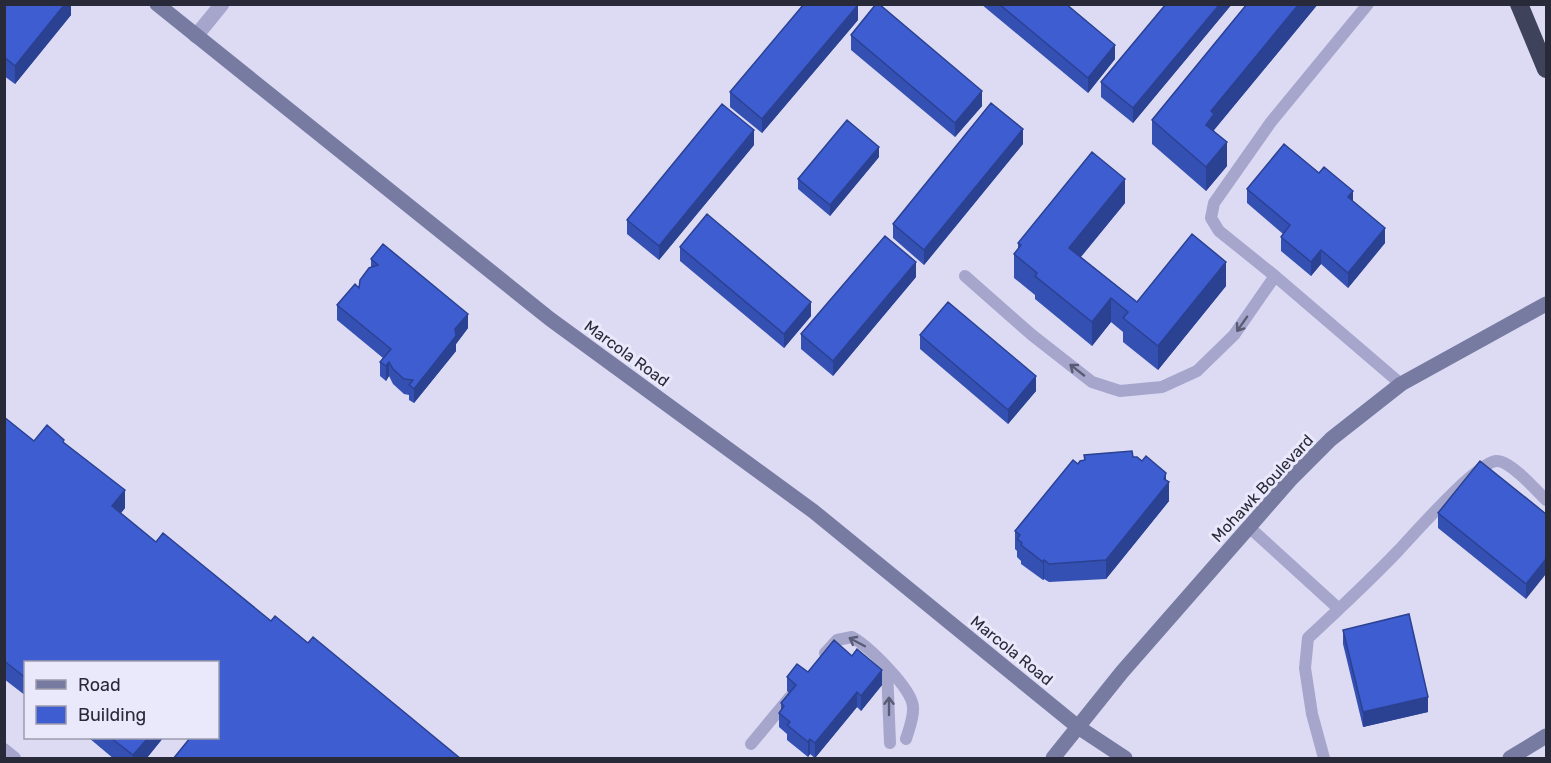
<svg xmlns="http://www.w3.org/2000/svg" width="1551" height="763" font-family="Rubik,sans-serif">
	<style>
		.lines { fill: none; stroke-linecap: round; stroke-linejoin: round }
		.lane { stroke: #a6a6cd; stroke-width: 12 }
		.street { stroke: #a6a6cd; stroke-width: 15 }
		.secondary { stroke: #777ba1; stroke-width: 15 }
		.highway { stroke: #3e425b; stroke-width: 18 }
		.wall { fill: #3450b3 }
		.shaded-wall { fill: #2b4192 }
		.building { fill: #3d5dd0; stroke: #2b4192; stroke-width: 1.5 }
		.oneway { stroke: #5a5c74 }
		.labels { text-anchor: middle; stroke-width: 6; stroke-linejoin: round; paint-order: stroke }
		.street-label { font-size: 16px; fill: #282a39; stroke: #eae8fb }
	</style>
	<rect width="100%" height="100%" fill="#dddbf4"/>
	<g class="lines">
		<path class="lane" d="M1368,4L1271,122L1214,203L1211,218L1219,231L1275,276L1401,384
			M965,276L1032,335L1092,382L1120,391L1162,387L1197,371L1234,335L1275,276
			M1249,527L1339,609L1308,638L1305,668L1312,714L1324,758
			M1339,609C1359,590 1379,571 1398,551C1415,533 1476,463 1496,461C1510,460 1536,490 1546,500
			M825,653L837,640L852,637C868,646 912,688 913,707C914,717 909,729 906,739
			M887,669L890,743
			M751,744L790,697
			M4,749L15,758"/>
		<path class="street" d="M196,36L222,4"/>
		<path class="secondary" d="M157,4L550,319L813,511L1078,727L1125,758
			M1053,758L1122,672L1249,527L1290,480L1331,439L1401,384L1546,304
			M1510,758L1546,736"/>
		<path class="highway" d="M1519,4L1546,69"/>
	</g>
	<path class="wall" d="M4,4H71V15L15,84L4,76Z
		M981,4H1066L1115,59L1088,93Z
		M1166,4H1232L1133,123L1101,97V82Z
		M1247,4H1318L1214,130L1227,166L1206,191L1152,144V120Z
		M858,20L762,133L730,107V92Z
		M851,35L982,106L955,137L851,50Z
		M1023,144L924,265L893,238V224Z
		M754,145L659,260L627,234V220Z
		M879,157L830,216L798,189V179Z
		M1247,189L1353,201L1385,243L1348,288L1321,264L1311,276L1281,251V237L1283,234L1247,203Z
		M1125,203L1081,257L1137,302L1226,286L1158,370L1123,342V332L1111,322L1092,346L1035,299V295L1014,278V254L1018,249V243Z
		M680,247L811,316L784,348L680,261Z
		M371,259L468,328L456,344V351L414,403L409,400V395L404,394L393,384L389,376L386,381L380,376V362L383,358L337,320V305L359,288L371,268Z
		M916,277L833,376L801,349V334Z
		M920,335L1036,391L1008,424L920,349Z
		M4,417L34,441L64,443L125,508L121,513L156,542L271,621L308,643L461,759L218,738V663H26V696L4,679Z
		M1084,455L1133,457L1166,480L1169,501L1106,579L1049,582L1044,579L1043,580L1021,564V561L1017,557V551L1015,549V531L1078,464L1084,460Z
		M1438,513L1546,514L1526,599L1438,528Z
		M1343,630L1428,712L1363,727L1343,644Z
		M808,672L882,685L861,711L857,707L815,758L810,754L808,757L787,740V734L779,727V713L781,710V703L789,693L787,691V677Z
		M89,738H163L146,759H114Z"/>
	<path class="shaded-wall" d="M65,4H71V15L15,84V66Z
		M1220,4H1232L1133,123V108Z
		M1299,4H1318L1214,130V138L1206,125L1211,111Z
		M858,5V20L762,133V119Z
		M1115,45V59L1088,93V78Z
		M982,91V106L955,137V123Z
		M1023,129V144L924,265V250Z
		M754,130V145L659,260V246Z
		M1227,142V166L1206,191V167Z
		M879,147V157L830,216V205Z
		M1125,179V203L1069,271V248Z
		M1353,191V206L1348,197Z
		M1385,228V243L1348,288V273Z
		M1321,250V264L1311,276V262Z
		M916,262V277L833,376V361Z
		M1226,262V286L1158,370V346Z
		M1111,298V322L1092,346V322Z
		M811,302V316L784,348V334Z
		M468,314V328L456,344V351L414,403V389L455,329Z
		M389,362V376L386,381V366Z
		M1036,376V391L1008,424V410Z
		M1166,473V486L1169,482V501L1106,579V560L1164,479Z
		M125,490V508L112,524V506Z
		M1546,559V574L1526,599V584Z
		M1044,560V579L1043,580V562Z
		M882,670V685L861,711V696Z
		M857,692V707L815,758V743Z
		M1428,697V712L1363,727V712Z
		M148,738H163L146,759H133V755Z
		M810,739V754L808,757V742Z"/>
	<path class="building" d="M4,4H65L15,66L4,57Z
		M804,4L858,5L762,119L730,92Z
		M876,4H879L982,91L955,123L851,35Z
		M999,4H1066L1115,45L1088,78Z
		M1166,4H1220L1133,108L1101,82Z
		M1247,4H1299L1211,111L1214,114L1206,125L1227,142L1206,167L1152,120Z
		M991,103L1023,129L924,250L893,224Z
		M722,104L754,130L659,246L627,220Z
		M847,120L879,147L830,205L798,179Z
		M1284,144L1319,173L1324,167L1353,191L1348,197L1385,228L1348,273L1321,250L1311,262L1281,237L1290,225L1247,189Z
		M1092,152L1125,179L1069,248L1137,302L1192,234L1226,262L1158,346L1123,318L1128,312L1111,298L1092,322L1035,276L1037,273L1014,254L1021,245L1018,243Z
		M707,214L811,302L784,334L680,247Z
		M885,236L916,262L833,361L801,334Z
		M383,244L468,314L455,329L456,336L414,389L409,385L413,380L404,379L393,369L389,362L386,366L380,362L391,349L337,305L355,284L359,288L360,280L369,268L378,265L371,259Z
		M948,302L1036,376L1008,410L920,335Z
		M4,417L34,441L47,425L64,440L63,442L125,490L112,506L156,542L163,533L271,621L275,616L308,643L313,637L461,759H173L190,738H218V663H26V678L4,661Z
		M1132,451L1133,457H1137L1142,461L1146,456L1166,473L1164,479L1169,482L1106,560L1049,564L1044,560L1043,562L1021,545L1022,543L1017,539L1020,535L1015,531L1073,460L1078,464L1080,461L1085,460L1084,455Z
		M1480,461L1546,514V559L1526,584L1438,513Z
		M1409,614L1428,697L1363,712L1343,630Z
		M834,640L852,656L857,649L882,670L861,696L857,692L815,743L810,739L808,742L787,725L790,722L779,713L784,706L781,703L796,685L787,677L797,664L808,672Z
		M111,738H148L133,755Z"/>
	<defs><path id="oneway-shaft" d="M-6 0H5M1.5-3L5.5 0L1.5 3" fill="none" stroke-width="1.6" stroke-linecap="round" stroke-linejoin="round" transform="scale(1.5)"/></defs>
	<g class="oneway">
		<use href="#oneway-shaft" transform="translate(1242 324) rotate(125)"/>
		<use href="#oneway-shaft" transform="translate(1077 370) rotate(-142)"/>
		<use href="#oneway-shaft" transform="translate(857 642) rotate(-152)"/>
		<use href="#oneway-shaft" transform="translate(889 706) rotate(-90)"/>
	</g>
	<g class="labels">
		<g class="street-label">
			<text transform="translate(627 353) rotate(36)" y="6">Marcola Road</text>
			<text transform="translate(1262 488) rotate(-47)" y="6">Mohawk Boulevard</text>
			<text transform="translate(1012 650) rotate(39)" y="6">Marcola Road</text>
		</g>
	</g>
	<rect width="1551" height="763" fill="none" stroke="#282a39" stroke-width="12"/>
	<rect x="24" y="661" width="195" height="78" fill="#eae8fb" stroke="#9c9cad" stroke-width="1.5"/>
	<rect x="36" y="680" width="30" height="9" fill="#777ba1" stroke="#9c9cad" stroke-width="1.5"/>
	<text x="78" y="691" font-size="18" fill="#282a39">Road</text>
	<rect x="36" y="706" width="30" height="18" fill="#3d5dd0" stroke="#9c9cad" stroke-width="1.5"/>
	<text x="78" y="721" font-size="18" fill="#282a39">Building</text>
</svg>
